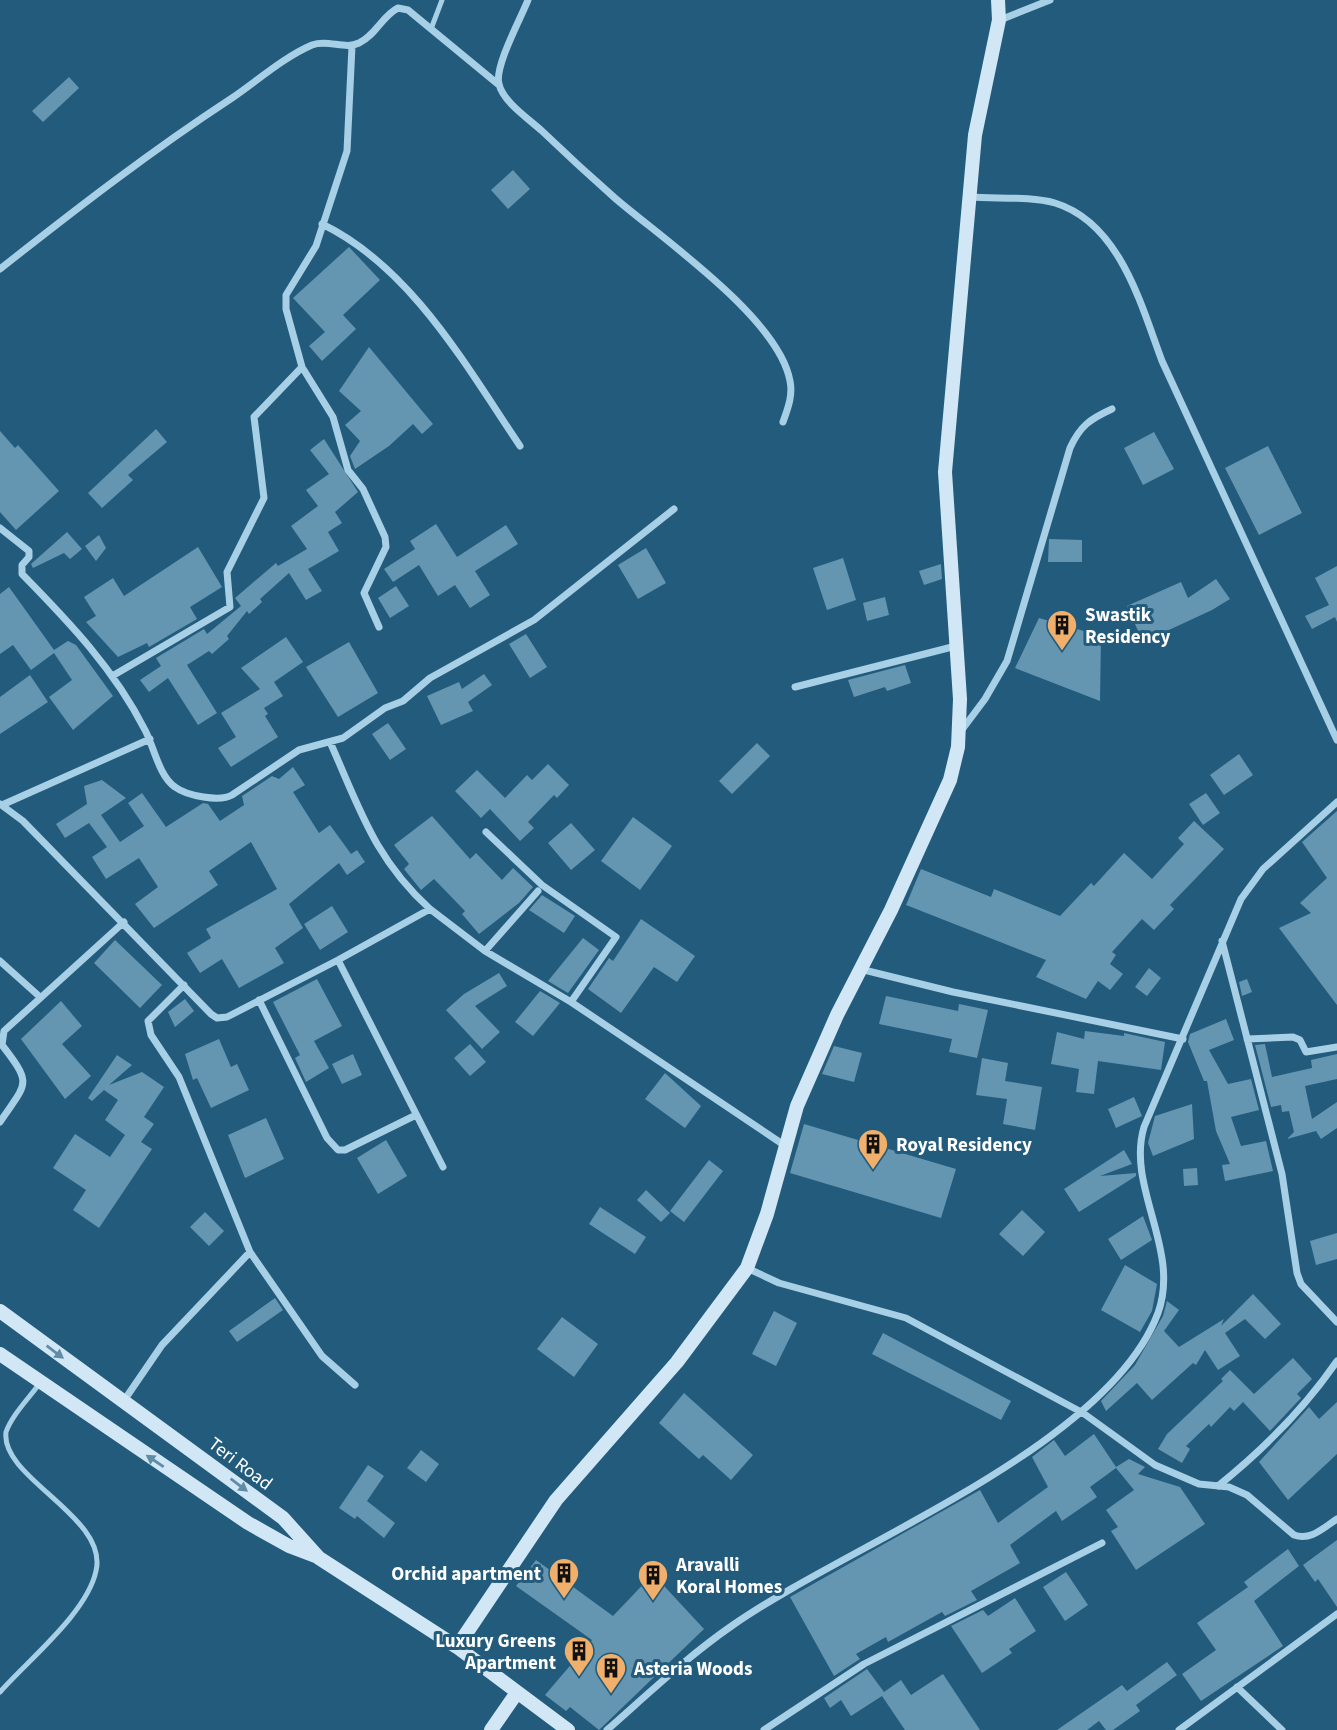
<svg xmlns="http://www.w3.org/2000/svg" width="1337" height="1730" font-family="'Source Sans 3',sans-serif">
	<style>
		.building { fill: #6496b1 }
		.lines { fill: none; stroke-linecap: round; stroke-linejoin: round }
		.lane { stroke: #a7cfe5; stroke-width: 5 }
		.street { stroke: #a7cfe5; stroke-width: 7 }
		.secondary { stroke: #d1e7f5; stroke-width: 14 }
		.oneway { fill: #608ca6 }
		.labels { text-anchor: middle; stroke-width: 6; stroke-linejoin: round; paint-order: stroke }
		.poi-label { font-size: 19px; font-weight: bold; fill: #fff; stroke: #235b7c; text-anchor: start }
		.street-label { font-size: 19px; fill: #fff; stroke: #235b7c }
	</style>
	<rect width="100%" height="100%" fill="#235b7c"/>
	<path class="building" d="M69,77L79,88L43,122L32,111Z
		M513,170L530,189L508,209L491,190Z
		M349,247L380,280L343,315L356,329L322,361L309,346L325,332L293,298Z
		M369,347L433,424L422,434L413,424L389,446L355,469L350,456L360,441L345,425L361,411L339,391Z
		M156,429L167,442L128,475L133,480L102,508L88,493Z
		M0,431L15,448L18,445L59,491L16,530L0,512Z
		M1154,432L1174,469L1143,485L1124,448Z
		M324,439L358,492L335,512L342,523L328,532L339,551L308,569L322,591L306,600L289,573L260,599L262,602L249,614L247,611L227,636L229,639L212,654L209,651L187,665L217,713L198,725L168,678L149,692L140,680L161,666L156,658L204,629L207,634L241,606L235,598L276,563L278,566L307,549L291,526L318,506L306,490L329,474L310,450Z
		M1268,446L1302,513L1259,535L1225,468Z
		M436,524L457,557L506,525L518,544L475,571L490,595L470,608L455,585L438,596L419,565L393,582L384,569L415,549L410,541Z
		M67,532L82,549L70,559L64,553L33,568L31,564Z
		M99,535L106,548L96,561L85,546Z
		M1049,539L1082,540V562H1048Z
		M198,547L222,587L190,607L197,619L149,647L147,643L118,657L86,622L96,616L84,597L113,578L124,596Z
		M646,548L666,583L638,599L618,565Z
		M843,558L856,600L827,610L813,568Z
		M941,564L942,579L924,585L919,571Z
		M1337,566V622L1335,617L1312,629L1305,616L1329,605L1315,578Z
		M1216,579L1230,599L1212,610L1143,642L1127,606L1181,582L1188,598Z
		M396,586L409,606L390,618L378,598Z
		M9,587L54,650L68,641L76,645L113,696L73,730L49,697L72,680L54,653L31,670L13,645L0,654V594Z
		M885,597L889,615L867,621L863,603Z
		M1039,618L1101,636L1100,701L1015,668Z
		M526,634L547,667L530,678L509,644Z
		M286,637L303,662L274,682L283,696L264,708L268,714L265,716L278,737L231,767L218,748L236,737L221,713L260,689L241,668Z
		M349,642L378,693L338,717L306,667Z
		M905,665L911,683L887,691L885,687L854,697L848,680Z
		M484,674L492,685L468,702L473,711L441,725L427,696L459,682L462,689Z
		M30,675L48,702L0,734V697Z
		M388,723L406,749L390,760L372,734Z
		M757,743L770,756L732,794L719,781Z
		M1239,754L1253,775L1224,795L1210,775Z
		M548,764L569,785L557,798L554,795L528,822L534,828L520,841L490,809L481,818L455,791L477,770L505,798L527,775L532,780Z
		M293,767L305,785L293,792L319,833L330,825L351,854L357,850L365,862L347,875L339,863L289,904L303,928L275,948L284,963L239,988L222,959L200,973L187,953L211,938L206,929L277,889L251,842L209,871L218,885L154,928L135,904L158,887L139,858L106,879L92,857L107,847L89,823L65,838L56,824L87,804L84,786L102,780L126,798L101,815L120,842L144,826L128,803L142,793L166,827L203,803L208,804L220,821L244,805L242,796L272,776L279,779Z
		M1206,793L1220,813L1203,825L1189,804Z
		M1337,811V1005L1279,928L1311,913L1300,903L1327,878L1302,842Z
		M432,816L470,859L476,853L502,880L513,868L533,887L519,903L479,934L462,914L465,911L434,879L421,890L404,869L409,864L394,845Z
		M633,817L672,846L640,890L601,861Z
		M1194,821L1224,849L1170,905L1174,909L1154,930L1142,919L1112,952L1116,955L1110,964L1123,974L1110,990L1098,981L1086,999L1036,977L1046,960L906,905L921,869L991,897L994,889L1060,916L1091,883L1094,886L1124,853L1152,879L1184,844L1178,838Z
		M571,823L595,850L571,870L548,843Z
		M542,895L575,916L564,933L529,910Z
		M332,906L348,932L320,950L304,924Z
		M641,919L695,956L677,982L654,967L621,1013L588,989L609,958L613,961Z
		M583,938L599,950L568,993L548,981Z
		M115,940L162,985L140,1008L94,963Z
		M1149,968L1161,978L1147,996L1135,987Z
		M499,973L507,986L475,1006L500,1032L482,1049L446,1010L464,994Z
		M317,979L342,1026L314,1041L329,1068L306,1082L295,1058L300,1055L273,1002Z
		M1247,979L1252,992L1242,996L1239,982Z
		M540,991L560,1003L533,1036L515,1022Z
		M886,996L958,1011L959,1004L988,1010L977,1058L949,1052L952,1039L879,1024Z
		M185,999L194,1011L175,1027L168,1012Z
		M61,1001L82,1026L62,1044L91,1076L65,1099L21,1039Z
		M1226,1019L1234,1040L1209,1050L1228,1084L1251,1079L1259,1110L1231,1117L1241,1146L1266,1141L1273,1171L1225,1181L1222,1165L1230,1164L1216,1131L1207,1081H1204L1188,1042L1190,1034Z
		M1085,1031L1124,1036V1033L1165,1042L1161,1070L1098,1061L1094,1094L1076,1092L1079,1069L1051,1064L1057,1032L1084,1039Z
		M219,1039L231,1067L237,1064L249,1090L211,1108L197,1078L193,1080L185,1054Z
		M470,1044L486,1062L470,1076L454,1058Z
		M1265,1044L1272,1077L1312,1068L1311,1060L1337,1054V1079L1305,1086L1312,1119L1337,1102V1128L1321,1139L1316,1131L1287,1139L1294,1132L1289,1111L1282,1112L1281,1105L1271,1107L1255,1045Z
		M834,1046L862,1053L854,1082L822,1074Z
		M353,1054L362,1075L342,1084L332,1064Z
		M117,1055L132,1065L109,1085L142,1072L164,1087L144,1117L154,1124L141,1142L152,1149L99,1228L73,1210L86,1190L53,1168L75,1134L110,1157L125,1135L105,1120L118,1100L104,1090L92,1101L88,1098Z
		M982,1058L1008,1063L1005,1081L1042,1087L1035,1130L1003,1124L1007,1099L976,1095Z
		M665,1073L701,1106L685,1128L645,1099Z
		M1134,1097L1142,1116L1116,1128L1108,1109Z
		M1192,1104L1194,1139L1153,1156L1148,1143L1155,1116Z
		M266,1118L284,1159L245,1178L228,1135Z
		M804,1124L956,1169L941,1218L790,1173Z
		M386,1140L407,1176L378,1194L357,1158Z
		M1124,1150L1132,1164L1100,1176L1136,1173V1176L1079,1212L1064,1189Z
		M709,1160L723,1171L684,1222L670,1211Z
		M1197,1168L1198,1185L1184,1186L1183,1169Z
		M646,1190L670,1213L661,1222L637,1200Z
		M600,1207L646,1237L635,1254L589,1224Z
		M1022,1210L1045,1232L1023,1256L999,1234Z
		M205,1212L224,1231L209,1246L190,1227Z
		M1143,1216L1152,1240L1121,1260L1108,1239Z
		M1337,1233V1259L1316,1265L1310,1241Z
		M1125,1265L1157,1284L1152,1311L1140,1332L1101,1310Z
		M1253,1294L1281,1324L1265,1339L1245,1319L1225,1333L1240,1356L1218,1370L1205,1350L1196,1365L1193,1363L1152,1400L1137,1383L1106,1411L1101,1401L1135,1365L1163,1316L1167,1301L1179,1310L1164,1331L1179,1347L1224,1319L1221,1326Z
		M275,1298L283,1310L237,1342L229,1331Z
		M774,1311L797,1323L776,1366L752,1354Z
		M562,1317L598,1344L574,1377L537,1349Z
		M883,1333L1011,1401L1001,1420L872,1354Z
		M1293,1358L1312,1379L1297,1394L1301,1398L1270,1431L1243,1402L1234,1411L1230,1407L1211,1427L1209,1424L1186,1446L1190,1449L1182,1463L1158,1449L1167,1434L1223,1381L1221,1379L1230,1370L1254,1394Z
		M684,1393L753,1455L731,1480L703,1455L699,1459L659,1423Z
		M1337,1402V1454L1288,1500L1259,1462L1309,1407L1319,1419Z
		M1094,1434L1116,1467L1129,1459L1145,1467L1138,1474L1180,1487L1205,1524L1136,1570L1111,1531L1118,1527L1106,1510L1134,1490L1116,1468L1090,1487L1097,1497L1062,1521L1056,1511L1010,1545L1020,1563L971,1591L977,1600L945,1616L942,1612L888,1642L886,1637L856,1654L860,1659L834,1676L790,1597L980,1490L998,1523L1048,1487L1032,1457L1054,1440L1065,1456Z
		M421,1450L439,1464L426,1482L407,1468Z
		M368,1465L384,1476L367,1501L395,1523L384,1538L357,1516L355,1519L339,1508Z
		M1337,1540V1607L1318,1579L1315,1582L1303,1565Z
		M1288,1549L1299,1566L1254,1601L1283,1646L1201,1701L1182,1674L1216,1650L1197,1623L1248,1587L1244,1582Z
		M536,1560L613,1616L653,1574L704,1629L599,1730L570,1707L566,1711L545,1695L592,1640L516,1586Z
		M1066,1572L1088,1605L1065,1621L1043,1587Z
		M1015,1598L1036,1631L1009,1649L1012,1653L982,1673L951,1626L983,1610L988,1616Z
		M1167,1662L1177,1675L1136,1705L1140,1711L1113,1730H1106L1099,1721L1087,1730H1057L1122,1685L1127,1691Z
		M867,1669L884,1692L901,1680L911,1695L943,1674L980,1730H905L882,1696L851,1716L841,1700L830,1708L824,1698Z"/>
	<g class="lines">
		<path class="lane" d="M431,29L442,0
			M0,1692C28,1660 87,1613 96,1571C109,1517 0,1478 6,1432C12,1415 29,1398 40,1383"/>
		<path class="street" d="M528,0C521,18 494,67 499,84C503,102 529,119 542,131C566,154 591,177 616,199C664,240 779,319 790,381C793,395 788,408 783,422
			M1000,20L1050,0
			M352,46L347,151L316,246L286,295V309L302,367L333,417L348,470L363,489L385,537L386,547L364,593L379,627
			M970,197C996,199 1030,196 1055,203C1120,223 1141,305 1162,361L1337,740
			M322,224C411,267 466,366 520,446
			M0,269C76,209 151,151 232,98C257,81 284,57 312,45C328,39 345,50 359,43C376,35 382,16 398,8L408,10L499,85
			M0,528L29,551V557L22,565V574C70,623 114,669 145,730C154,747 159,776 175,787C187,796 220,802 232,795L299,750L343,738L385,708L403,701L430,678L534,620L674,509
			M114,675L230,607L227,572L264,498L254,417L302,367
			M795,687L956,646
			M961,731L985,699L1007,661L1070,448C1080,426 1090,419 1112,409
			M330,742C360,809 374,858 430,909
			M0,804L23,821L211,1014L217,1018L227,1017L338,960L430,909L485,951L571,1002L784,1145
			M2,805L150,739
			M486,832L542,885L616,937L571,1002
			M1222,941L1282,1174L1297,1273L1301,1284L1337,1322
			M485,951L538,891
			M338,960L443,1167
			M0,961L40,997
			M860,969L953,992L1183,1039
			M184,985L148,1021L151,1035L179,1077L250,1252L322,1356L355,1385
			M259,1000L327,1138L338,1150H345L416,1115
			M1247,1039L1293,1037L1300,1040L1306,1052L1337,1047
			M0,1122C27,1082 33,1085 2,1045L4,1031L124,922
			M747,1268L779,1283L906,1318L1083,1413L1155,1465L1199,1484L1229,1487L1247,1495L1294,1535C1311,1541 1323,1528 1337,1519
			M123,1402L162,1345L250,1252
			M1218,1486C1264,1449 1304,1409 1337,1361
			M1237,1687L1282,1730
			M607,1730C648,1694 688,1656 733,1625C849,1544 1108,1447 1158,1313C1181,1250 1126,1187 1144,1127L1241,899L1263,869L1337,802
			M764,1730L864,1664L1102,1543
			M1179,1730L1337,1614"/>
		<path class="secondary" d="M0,1311L283,1518L319,1558L457,1647L568,1730
			M0,1354L248,1523L289,1546L318,1557
			M457,1647L556,1500L677,1362L747,1268L767,1214L797,1106L837,1015L891,910L950,780L958,747L960,699L945,472L975,135L999,20L998,0
			M491,1730L516,1694"/>
	</g>
	<defs><path id="oneway-solid" d="M-6-.8H1V-3.2L6.5 0L1 3.2V.8H-6Z" transform="scale(1.75)"/></defs>
	<g class="oneway">
		<use href="#oneway-solid" transform="translate(55 1352) rotate(37)"/>
		<use href="#oneway-solid" transform="translate(155 1461) rotate(-146)"/>
		<use href="#oneway-solid" transform="translate(239 1485) rotate(37)"/>
	</g>
	<defs>
		<g id="building-pin" transform="scale(1.575)"><path d="M0 17L-7.5 6A9.5 9.5 0 1 1 7.5 6Z" fill="#f0af6a" stroke="#235b7c"/><path d="M-4-6H4V6H1V3H-1V6H-4ZM-2.5-4.3h1.7v1.8h-1.7ZM.8-4.3h1.7v1.8H.8ZM-2.5-1h1.7V.8h-1.7ZM.8-1h1.7V.8H.8Z" fill="#111"/></g>
	</defs>
	<g fill-rule="evenodd">
		<use href="#building-pin" x="1062" y="625"/>
		<use href="#building-pin" x="873" y="1144"/>
		<use href="#building-pin" x="564" y="1573"/>
		<use href="#building-pin" x="653" y="1575"/>
		<use href="#building-pin" x="579" y="1651"/>
		<use href="#building-pin" x="611" y="1668"/>
	</g>
	<g class="labels">
		<g class="poi-label">
			<text x="1085" y="621">Swastik<tspan x="1085" dy="22">Residency</tspan></text>
			<text x="896" y="1151">Royal Residency</text>
			<text x="676" y="1571">Aravalli<tspan x="676" dy="22">Koral Homes</tspan></text>
			<text x="541" y="1580" text-anchor="end">Orchid apartment</text>
			<text x="556" y="1647" text-anchor="end">Luxury Greens<tspan x="556" dy="22">Apartment</tspan></text>
			<text x="634" y="1675">Asteria Woods</text>
		</g>
		<g class="street-label">
			<text transform="translate(241 1463) rotate(37)" y="7">Teri Road</text>
		</g>
	</g>
</svg>
